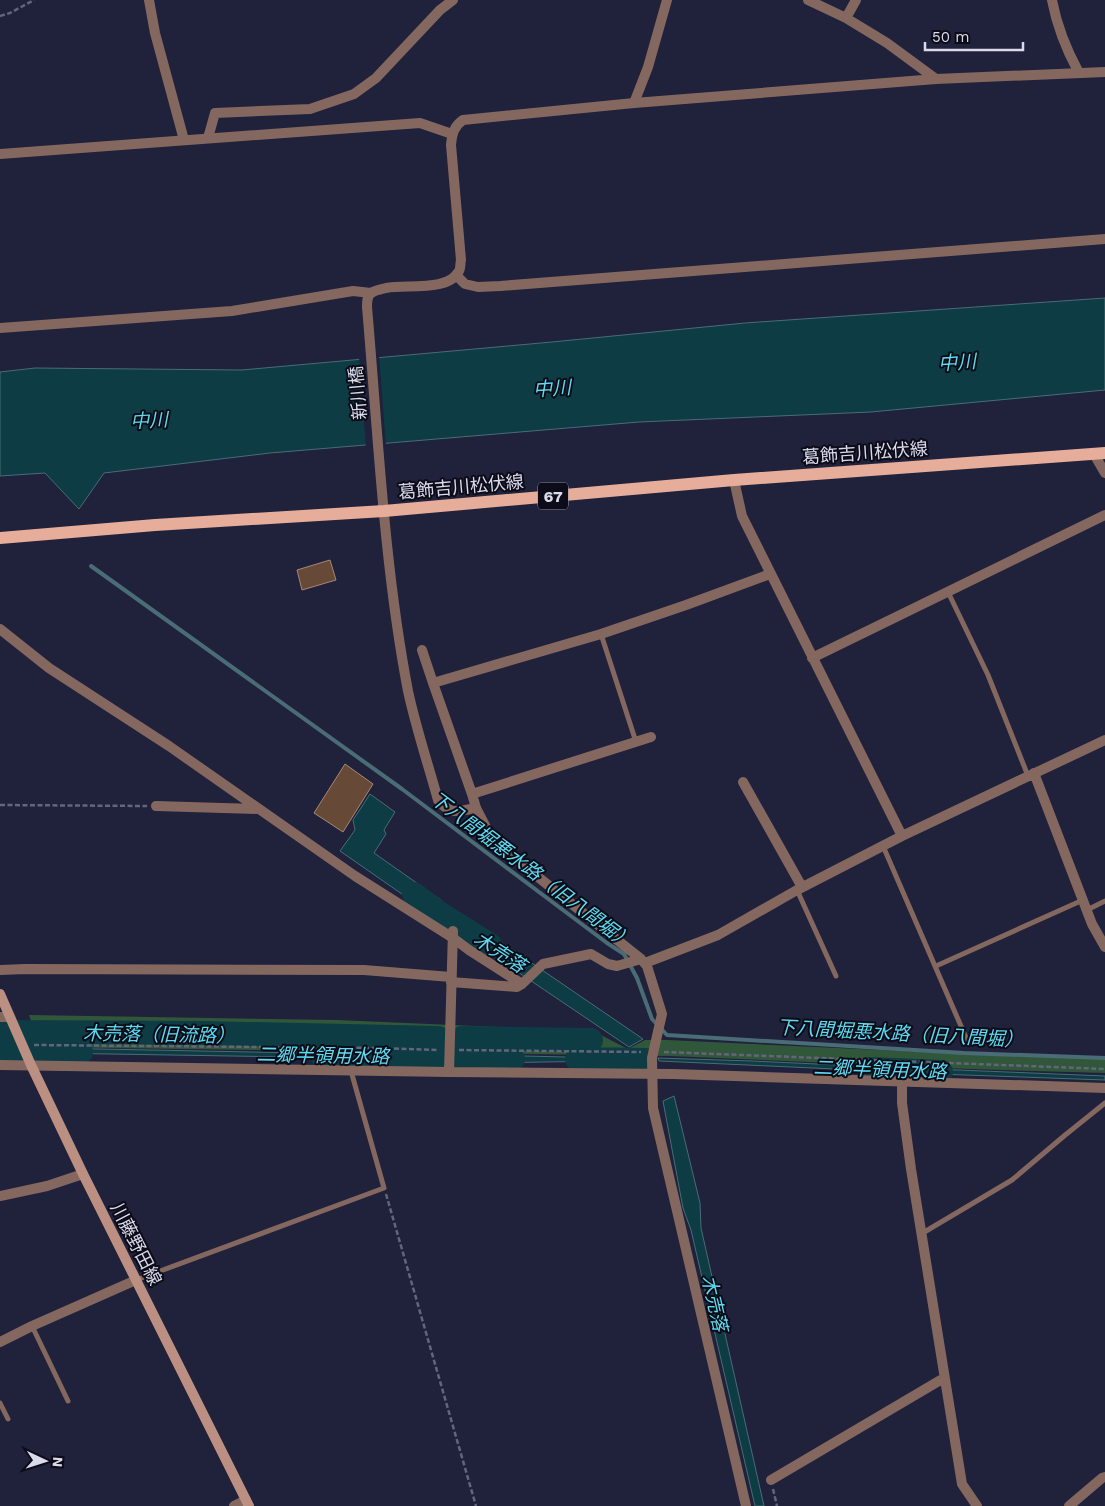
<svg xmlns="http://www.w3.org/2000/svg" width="1105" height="1506" font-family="'Work Sans','Noto Sans JP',sans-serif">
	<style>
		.green { fill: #30573a }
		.water { fill: #0d3c44; stroke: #4a6c77 }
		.pier { fill: #20213b }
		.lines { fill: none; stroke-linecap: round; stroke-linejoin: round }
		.stream { stroke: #4a6c77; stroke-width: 4 }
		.river { stroke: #0d3c44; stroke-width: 24 }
		.building { fill: #664936; stroke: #a88873 }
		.path { stroke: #64657c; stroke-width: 2.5; stroke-dasharray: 5 2.5; stroke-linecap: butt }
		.service { stroke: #84685f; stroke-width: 5 }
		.minor { stroke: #84685f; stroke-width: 10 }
		.tertiary { stroke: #84685f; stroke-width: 10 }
		.secondary { stroke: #bb8f81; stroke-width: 10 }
		.primary { stroke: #e5ad9a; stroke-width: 12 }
		.labels { text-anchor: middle; stroke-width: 4; stroke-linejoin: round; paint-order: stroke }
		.shield { fill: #0b0c17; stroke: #9b9dad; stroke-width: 1 }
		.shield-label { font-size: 16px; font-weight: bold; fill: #d9dbed }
		.street-label { font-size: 18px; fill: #d9dbed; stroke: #0b0c17 }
		.water-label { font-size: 19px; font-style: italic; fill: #5edaf1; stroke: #0b0c17 }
	</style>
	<rect width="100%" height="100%" fill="#20213b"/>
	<path class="green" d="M29,1015L337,1020L593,1031L628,1049L645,1040H668L966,1054L1105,1059V1073L969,1069L669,1056L40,1047Z"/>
	<path class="water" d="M1105,298V390L871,412L639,422L270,453L104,473L79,509L45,473L0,476V372L35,368L242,370L552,342L745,323Z
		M370,794L395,812L384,830L386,834L374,853L441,900L439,915L435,917L340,851L355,830L353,820Z
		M463,916L643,1039L629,1047L463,935Z
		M47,1048L354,1054V1058L48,1053Z
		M362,1053L420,1054L416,1060L362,1058Z
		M481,1055L608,1058V1061L480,1063Z
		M658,1058L752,1061L902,1068L901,1072L659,1061Z
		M909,1068L1105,1076V1080L909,1073Z
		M674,1096L700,1203L701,1228L764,1506H755L691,1230L683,1208L663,1101Z"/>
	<path class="pier" d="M379,355L386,446L366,448L359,357Z"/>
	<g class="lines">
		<path class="stream" d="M91,566L402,789L607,943L624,954L637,978L652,1019L667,1035L964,1053L1105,1058"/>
		<path class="river" d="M414,894L436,911L490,945
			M0,1032L203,1033L438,1038
			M462,1038L591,1040
			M0,1051L81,1052
			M322,1056L513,1059
			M577,1059L645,1060
			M869,1069L941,1072"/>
	</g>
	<path class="building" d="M330,560L336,580L302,590L297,570Z
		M345,764L373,784L343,832L314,813Z"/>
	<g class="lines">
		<path class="path" d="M0,16L10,13L34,0
			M0,805L147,806
			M34,1045L376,1048L439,1050
			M459,1050L641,1052
			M664,1052L1105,1069
			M386,1194L476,1506
			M773,1489L777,1506"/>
		<path class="service" d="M948,592L988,675L1028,776
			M601,634L636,742
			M883,846L967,1040
			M797,890L836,976
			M1087,910L1105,901
			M936,966L1083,900
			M921,1234L1012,1180L1064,1136L1105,1103
			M136,1280L384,1188L351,1071
			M32,1326L68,1401
			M0,1403L8,1419"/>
		<path class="minor" d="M149,0L155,33L184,140
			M808,0L846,18L887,43L936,79
			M846,18L856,0
			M634,103L648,67L667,0
			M208,138L215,113L310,109L354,94L376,78L440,10L453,0
			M0,154L420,123L452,134
			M456,275L465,284L478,287L500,286L1105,239
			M0,328L232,311L353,291L371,293
			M1094,454L1105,473
			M734,480L742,516L902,836
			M0,629L49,668L169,746L355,876L453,938L469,950L522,984
			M422,650L433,683L472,794L476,808L488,831L509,854L641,959L647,966L662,1014L652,1058L653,1108L746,1506
			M812,658L1105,515
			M433,683L601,634L686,605L770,574
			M1034,773L1092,924L1105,947
			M743,782L802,887
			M472,794L651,737
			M156,806L259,809
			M645,963L718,935L797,890L902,836L1105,740
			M0,970L25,969L364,970L451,977
			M451,982L517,987L522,984L543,964L591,954L608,964L617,966L641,959
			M0,1017H9
			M902,1082V1103L911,1169L962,1484L977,1506
			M0,1196L47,1186L83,1174
			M0,1342L32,1326L136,1280
			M771,1480L944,1378
			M1069,1506L1102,1478L1105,1477"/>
		<path class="tertiary" d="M1052,0C1057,27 1066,49 1079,73
			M476,808C458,811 451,816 438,800C428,764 416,728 408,691C384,566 378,434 367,307C367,302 367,296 371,293C375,290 382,289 386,288C406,284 449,292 459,271C461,268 460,263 461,260L451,145C452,134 454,126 463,120L634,103L936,79L1105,72
			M0,1065L449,1072L673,1074L1105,1088
			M449,1072L453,931
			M234,1506L246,1500"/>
		<path class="secondary" d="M0,994L31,1065L83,1174L249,1506"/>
		<path class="primary" d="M0,538L155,525L384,511L734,480L1105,453"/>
	</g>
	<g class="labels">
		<rect class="shield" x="538" y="482.5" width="30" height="27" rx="4"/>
		<g class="shield-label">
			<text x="553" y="502">67</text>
		</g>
		<g class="street-label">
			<text transform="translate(358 393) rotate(-95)" y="6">新川橋</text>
			<text transform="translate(865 453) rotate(-4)" y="6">葛飾吉川松伏線</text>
			<text transform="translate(461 487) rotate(-5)" y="6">葛飾吉川松伏線</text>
			<text transform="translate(136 1244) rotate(63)" y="6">川藤野田線</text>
		</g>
		<g class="water-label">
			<text transform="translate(957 362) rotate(-4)" y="7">中川</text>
			<text transform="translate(552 388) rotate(-4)" y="7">中川</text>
			<text transform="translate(149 420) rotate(-3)" y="7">中川</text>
			<text transform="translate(532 870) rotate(37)" y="7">下八間堀悪水路（旧八間堀）</text>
			<text transform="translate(500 952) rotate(33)" y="7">木売落</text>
			<text transform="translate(900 1033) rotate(3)" y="7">下八間堀悪水路（旧八間堀）</text>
			<text transform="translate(159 1034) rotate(1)" y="7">木売落（旧流路）</text>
			<text transform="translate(323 1055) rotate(1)" y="7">二郷半領用水路</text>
			<text transform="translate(880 1069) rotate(2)" y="7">二郷半領用水路</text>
			<text transform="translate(715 1303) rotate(77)" y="7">木売落</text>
		</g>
	</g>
	<g transform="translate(45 1461) rotate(94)" stroke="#0b0c17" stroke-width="4" paint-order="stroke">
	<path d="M0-4L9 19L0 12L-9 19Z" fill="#d9dbed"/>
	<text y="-8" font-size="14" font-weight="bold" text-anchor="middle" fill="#d9dbed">N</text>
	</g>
	<path d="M925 42v8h98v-8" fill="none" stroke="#d9dbed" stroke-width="2.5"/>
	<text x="932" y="42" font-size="15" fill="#d9dbed" stroke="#0b0c17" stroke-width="4" paint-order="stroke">50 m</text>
</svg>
